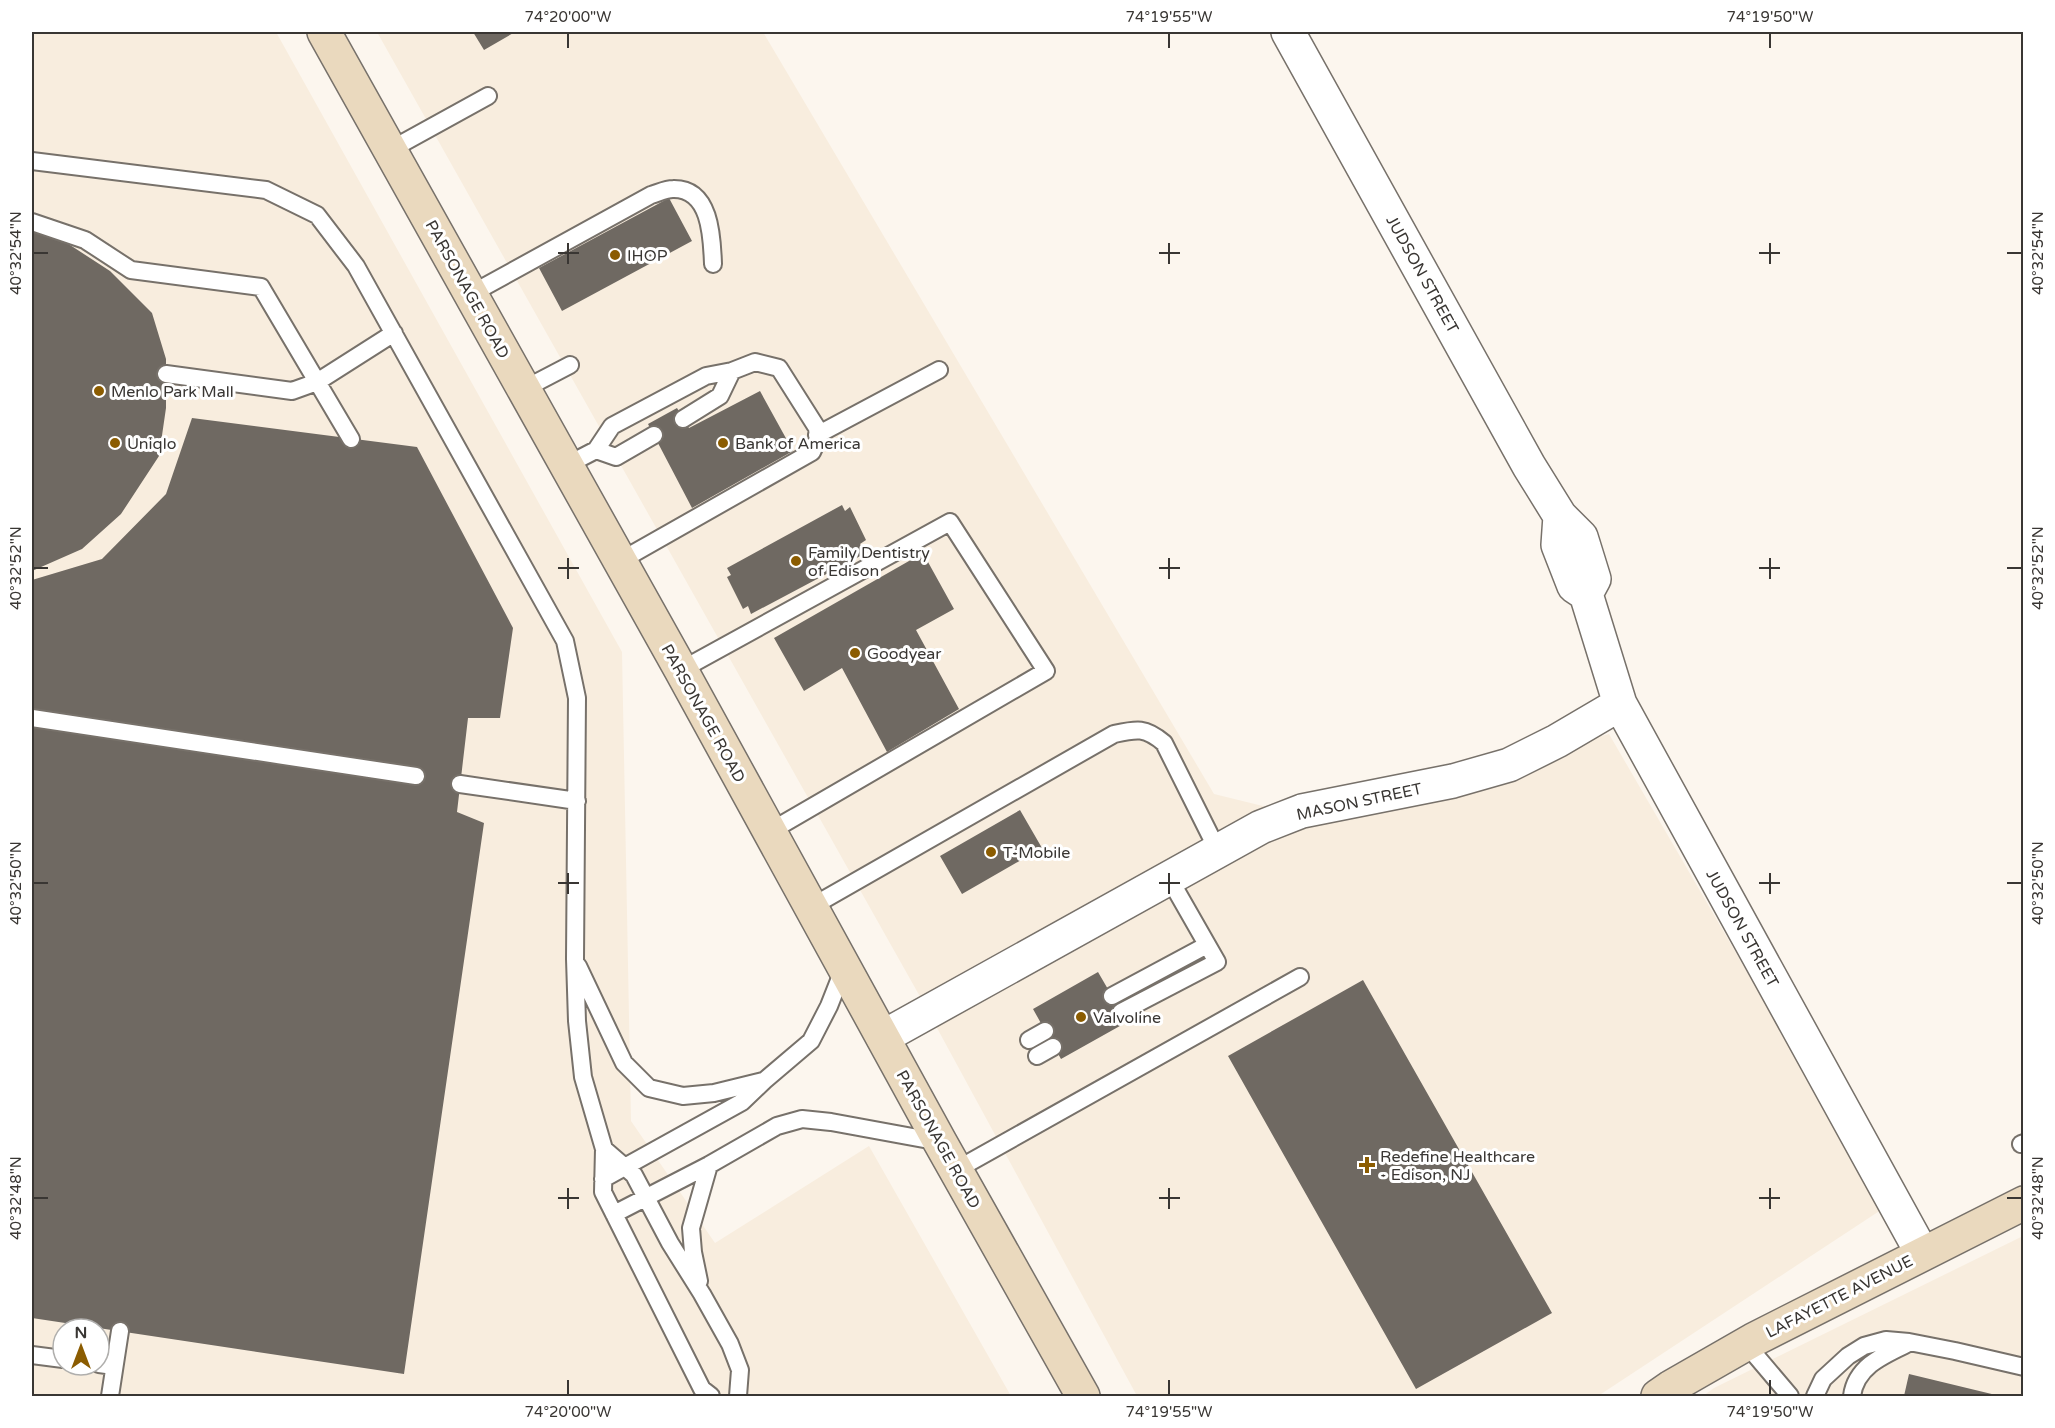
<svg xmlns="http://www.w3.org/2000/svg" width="2055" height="1428" font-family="'Varela Round',sans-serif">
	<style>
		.built { fill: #f8edde; fill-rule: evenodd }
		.building { fill: #6f6962 }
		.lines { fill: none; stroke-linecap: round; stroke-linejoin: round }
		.lane-casing { stroke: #77716a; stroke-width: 20 }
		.street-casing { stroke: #77716a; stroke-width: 36 }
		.secondary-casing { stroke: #77716a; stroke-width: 36 }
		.lane { stroke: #fff; stroke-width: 16 }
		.street { stroke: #fff; stroke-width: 33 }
		.secondary { stroke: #ead9be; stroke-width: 33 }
		.ticks { fill: none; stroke: #393633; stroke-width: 2 }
		.poi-dot { fill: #8b5c01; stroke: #fff; stroke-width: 2 }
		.labels { text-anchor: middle; stroke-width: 6; stroke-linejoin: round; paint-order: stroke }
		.poi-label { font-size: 16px; fill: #393633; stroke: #fff; text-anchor: start }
		.street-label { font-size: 16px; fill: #393633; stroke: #fff }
		.neatline { fill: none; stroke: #393633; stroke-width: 2 }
		.ticks-label { font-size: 15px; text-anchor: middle; fill: #393633 }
	</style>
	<rect width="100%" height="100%" fill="#fcf6ee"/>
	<path class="built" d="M32,32H276L622,652L631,1121L715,1243L869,1146L1011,1396H32ZM63,1329H99V1365H63Z
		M377,32H763L1214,794L1308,817L1609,734L1884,1208L1598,1396H1137L918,993Z
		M2023,1236V1396H1703L1714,1388Z"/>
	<path class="building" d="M473,32H515L484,50Z
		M669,198L692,241L562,311L539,268Z
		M32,229L50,232L110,271L152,313L166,359V408L159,456L121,514L82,549L32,571Z
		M760,391L793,451L692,508L648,424L677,408L689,428Z
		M192,418L417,447L513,628L500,718H468L457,812L484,823L404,1374L32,1318V580L102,559L166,494Z
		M842,505L845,511L850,507L866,540L860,544L866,553L751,614L748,606L743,609L727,577L731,575L727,568Z
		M923,553L954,609L916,630L959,709L887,752L842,668L804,691L774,638Z
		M1020,810L1042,848L962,894L940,856Z
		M1098,972L1127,1022L1061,1059L1033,1009Z
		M1363,980L1552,1313L1416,1389L1228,1056Z
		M1909,1374L2000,1396H1904Z"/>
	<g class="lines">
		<g class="lane-casing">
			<path id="lane" d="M390,150L488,96
				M32,161L266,190L317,215L356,266L565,641L577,698L575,959L577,1021L583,1077L604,1149L603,1192L702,1389L711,1396
				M32,222L85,240L131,270L261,287L351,439
				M471,294L651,195C658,193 666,189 673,189C711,188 712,238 713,264
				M166,374L292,391L317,382L394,333
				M524,389L570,365
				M683,419L720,396L732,371
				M817,435L939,370
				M596,450L616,457L654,435
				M567,465L596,450L612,426L706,376L732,371L755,362L779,368L817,428L818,439L812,452L620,561
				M681,670L950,522L1046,671L769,832
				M32,718L416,776
				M460,784L577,801
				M811,907L1114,734C1137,729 1145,727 1164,743L1218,851
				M578,966L624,1063L649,1088L683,1096L714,1093L763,1081
				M1112,996L1207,945
				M1121,1012L1217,962L1169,878
				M1029,1040L1045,1031
				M1037,1056L1053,1047
				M2021,1144L2024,1143
				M604,1149L634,1175L670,1243L702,1294L730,1344L740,1370L738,1396
				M956,1170L1300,977
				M603,1179L742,1102L764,1081L811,1041L829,1006L844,968
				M614,1214L709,1165L777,1126L802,1119L831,1122L940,1142
				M699,1281L693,1252L691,1228L709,1165
				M1746,1344L1790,1396
				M32,1355L63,1359
				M99,1364L114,1366
				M110,1396L120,1331
				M1815,1396L1823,1379L1848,1356L1864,1346L1886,1340L1909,1342L1955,1351L2024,1367
				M1852,1396C1856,1366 1884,1355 1909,1343"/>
		</g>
		<g class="street-casing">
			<path id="street" d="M1288,32L1529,466L1560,516L1581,537L1594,579L1587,592
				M1560,516L1558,545L1574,586L1586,594L1620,704L1922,1253
				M883,1037L1261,827L1302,811L1453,781L1509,765L1557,741L1620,704"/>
		</g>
		<g class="secondary-casing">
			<path id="secondary" d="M324,32L681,670L940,1142L1083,1396
				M1658,1396L1671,1387L1753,1340L2024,1203"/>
		</g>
		<use href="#lane" class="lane"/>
		<use href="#street" class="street"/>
		<use href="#secondary" class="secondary"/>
	</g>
	<path class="ticks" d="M568,33V48M1169,33V48M1770,33V48M568,243V264M1169,243V264M1770,243V264M33,253H48M558,253H579M1159,253H1180M1759,253H1780M2007,253H2022M568,558V579M1169,558V579M1770,558V579M33,568H48M558,568H579M1159,568H1180M1759,568H1780M2007,568H2022M568,873V894M1169,873V894M1770,873V894M33,883H48M558,883H579M1159,883H1180M1759,883H1780M2007,883H2022M568,1188V1209M1169,1188V1209M1770,1188V1209M33,1198H48M558,1198H579M1159,1198H1180M1759,1198H1780M2007,1198H2022M568,1380V1395M1169,1380V1395M1770,1380V1395"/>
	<g class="poi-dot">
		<circle cx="615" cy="255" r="6"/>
		<circle cx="99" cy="391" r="6"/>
		<circle cx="115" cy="443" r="6"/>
		<circle cx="723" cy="443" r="6"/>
		<circle cx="796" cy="561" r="6"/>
		<circle cx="855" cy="653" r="6"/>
		<circle cx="991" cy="852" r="6"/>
		<circle cx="1081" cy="1017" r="6"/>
		<path d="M1364 1156h6v6h6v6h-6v6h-6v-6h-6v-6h6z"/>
	</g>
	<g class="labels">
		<g class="poi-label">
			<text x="627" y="261">IHOP</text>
			<text x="111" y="397">Menlo Park Mall</text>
			<text x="127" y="449">Uniqlo</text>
			<text x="735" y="449">Bank of America</text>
			<text x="808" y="558">Family Dentistry<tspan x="808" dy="18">of Edison</tspan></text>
			<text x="867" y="659">Goodyear</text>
			<text x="1003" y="858">T-Mobile</text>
			<text x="1093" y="1023">Valvoline</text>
			<text x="1380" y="1162">Redefine Healthcare<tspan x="1380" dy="18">- Edison, NJ</tspan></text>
		</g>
		<g class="street-label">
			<text transform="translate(1423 274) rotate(61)" y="6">JUDSON STREET</text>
			<text transform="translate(468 289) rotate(61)" y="6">PARSONAGE ROAD</text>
			<text transform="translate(704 713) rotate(61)" y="6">PARSONAGE ROAD</text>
			<text transform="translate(1359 801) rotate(-12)" y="6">MASON STREET</text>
			<text transform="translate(1743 928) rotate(61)" y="6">JUDSON STREET</text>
			<text transform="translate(939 1139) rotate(61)" y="6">PARSONAGE ROAD</text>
			<text transform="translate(1839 1296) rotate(-27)" y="6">LAFAYETTE AVENUE</text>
		</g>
	</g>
	<rect width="2055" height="1428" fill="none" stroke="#ffffff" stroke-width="66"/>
	<g transform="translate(81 1347)"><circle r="28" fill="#ffffff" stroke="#b0afad" stroke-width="1.5"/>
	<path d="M0-4.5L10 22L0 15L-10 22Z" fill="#8b5c01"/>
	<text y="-9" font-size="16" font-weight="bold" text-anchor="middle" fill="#393633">N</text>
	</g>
	<rect x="33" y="33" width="1989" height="1362" class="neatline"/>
	<g class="ticks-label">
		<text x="568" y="22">74°20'00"W</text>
		<text x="1169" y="22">74°19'55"W</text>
		<text x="1770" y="22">74°19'50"W</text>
		<text transform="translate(16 253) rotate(-90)" y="5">40°32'54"N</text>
		<text transform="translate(2038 253) rotate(-90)" y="5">40°32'54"N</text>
		<text transform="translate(16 568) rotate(-90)" y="5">40°32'52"N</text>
		<text transform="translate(2038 568) rotate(-90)" y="5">40°32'52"N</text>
		<text transform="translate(16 883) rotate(-90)" y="5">40°32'50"N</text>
		<text transform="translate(2038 883) rotate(-90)" y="5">40°32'50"N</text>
		<text transform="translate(16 1198) rotate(-90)" y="5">40°32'48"N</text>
		<text transform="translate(2038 1198) rotate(-90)" y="5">40°32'48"N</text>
		<text x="568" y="1417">74°20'00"W</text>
		<text x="1169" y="1417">74°19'55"W</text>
		<text x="1770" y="1417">74°19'50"W</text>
	</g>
</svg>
